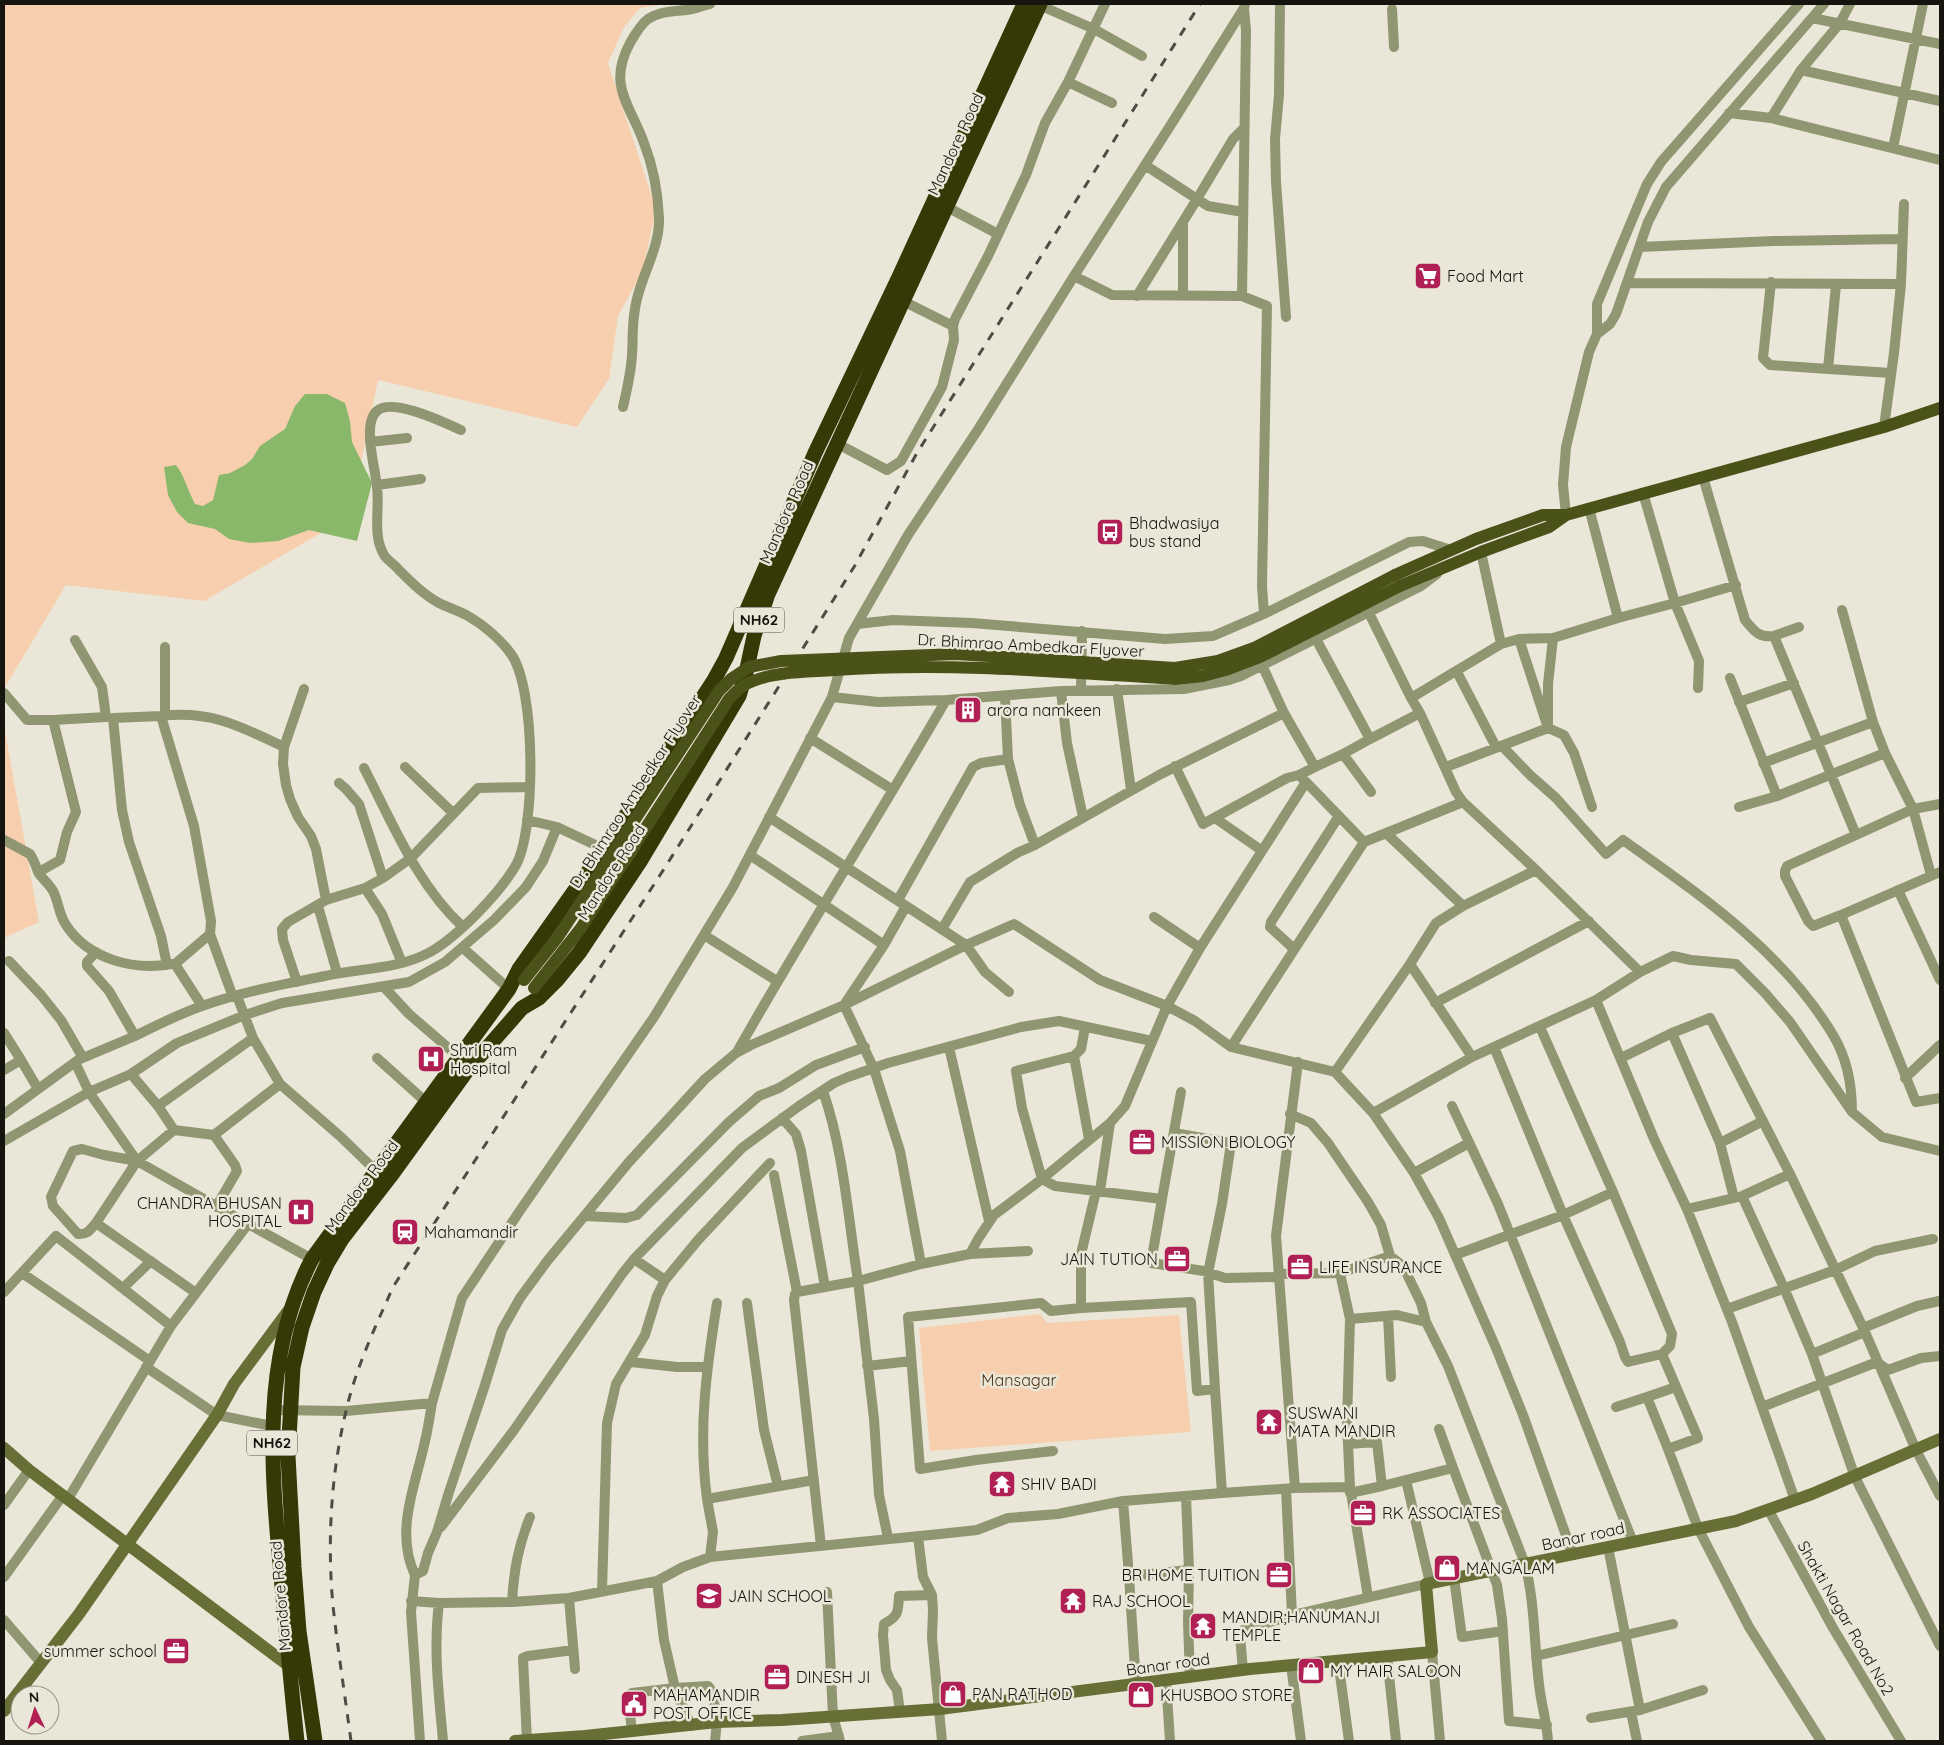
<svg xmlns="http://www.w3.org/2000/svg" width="1944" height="1745" font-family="Quicksand,sans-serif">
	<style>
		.green { fill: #f8cfae }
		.water { fill: #8ab86b }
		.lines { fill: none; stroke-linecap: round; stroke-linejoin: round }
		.street { stroke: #909671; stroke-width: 10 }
		.secondary { stroke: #676f37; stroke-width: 12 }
		.primary { stroke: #4b5219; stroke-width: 12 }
		.highway { stroke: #343906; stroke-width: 15 }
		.rail { stroke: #4e4c45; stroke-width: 3; stroke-dasharray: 9 9; stroke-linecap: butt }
		.primary-bridge { stroke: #4b5219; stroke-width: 12 }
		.labels { text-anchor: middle; stroke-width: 5; stroke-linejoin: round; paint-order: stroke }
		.shield { fill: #eae7d9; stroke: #55534c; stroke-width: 1 }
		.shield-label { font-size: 15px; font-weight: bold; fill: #15140f }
		.street-label { font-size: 16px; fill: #15140f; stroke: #eae7d9 }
		.poi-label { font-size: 16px; fill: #15140f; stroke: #eae7d9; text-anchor: start }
		.park-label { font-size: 16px; fill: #54361c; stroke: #eae7d9 }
	</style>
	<rect width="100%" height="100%" fill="#eae7d9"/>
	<path class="green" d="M4,4H665L640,8L624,27L608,63L656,209L643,270L618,316L609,379L577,427L378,380L350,516L204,601L66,585L4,689Z
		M4,725L39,922L4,938Z
		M1040,1314L1047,1323L1179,1315L1191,1432L930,1451L919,1328Z"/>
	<path class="water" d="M305,394H327L345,403L350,421L352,442L372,483L357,541L309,530L278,541L250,543L229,539L215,529L188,523L177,512L168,495L164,467L176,465C185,477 188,491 195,504L203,506L213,500L219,475L230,473L245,465L252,459L260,446L285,429L295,406Z"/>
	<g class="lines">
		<path class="street" d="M1280,4L1279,95L1275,139L1276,182L1286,317
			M1039,5L1094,29L1142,56
			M1392,9L1394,47
			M1812,18L1940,44
			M1801,70L1940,101
			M1068,82L1112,103
			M1729,113L1771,118L1940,160
			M1771,118L1801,70L1840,23L1850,4
			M1893,148L1923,4
			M1145,165L1197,199L1233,139L1244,128
			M945,206L998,234
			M1640,247L1773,241L1901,239
			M1074,276L1172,123L1244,8
			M1771,282L1763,358L1770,365L1828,369L1836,285
			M1627,283L1901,284
			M1137,296L1197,199L1208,206L1243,212
			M1183,296V222
			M1242,296L1267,306L1262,586L1264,614
			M903,301L953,326
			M1597,334L1610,324L1616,314L1648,222L1666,187L1824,4
			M1828,369L1891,373
			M623,407C627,390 631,373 632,355C633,340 632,324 635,309C639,278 660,250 659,218C658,193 653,166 644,143C630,104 607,86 630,43C634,36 641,24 648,19C662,10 677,12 692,9C698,8 704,5 710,4
			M1884,427L1894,353L1901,284L1904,204
			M370,442L407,438
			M836,443L887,470L901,461L942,387L954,340L953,326L955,319L988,256L1026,175L1045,123L1068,82L1105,4
			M1703,477L1745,620C1754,631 1759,638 1774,636L1856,835L1913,809L1940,804
			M377,485L421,479
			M1589,508L1618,618L1675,603L1643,493
			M1566,515L1563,485L1566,447L1589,352L1597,334V304L1647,184L1661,162L1799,4
			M1481,552L1501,644
			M1842,610L1873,722
			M1369,613L1411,698L1420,713L1370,739
			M857,624L893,620L972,623L1165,639L1213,636L1264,614L1409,542L1423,541L1451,550
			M1774,636L1799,627
			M1553,638L1618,618
			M1519,639L1553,638L1548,684V728L1564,735L1574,753L1592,807
			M165,647V715
			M1262,665L1284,713
			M1457,672L1496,747
			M1730,678L1777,796L1885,753L1873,722L1763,763
			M1698,688L1699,661L1675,603L1736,585
			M304,689L284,747L283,764L286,785L290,799L298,817L311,836L316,849L326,900
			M1117,689L1131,790
			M1081,690L1082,631
			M1061,691L1067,743L1083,817
			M4,693L27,720H53L76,812L67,832L60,860L39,872
			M832,697L878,702L946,700L1061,691L1184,689L1229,680L1241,676L1421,586L1437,574
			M1411,698L1501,644L1519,639L1548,728L1446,767
			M1739,702L1794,683
			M161,716L113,718L122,810L129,842L161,936L167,965
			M53,720L106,717L102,687L75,640
			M810,738L893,790
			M1502,746L1530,775L1556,798L1606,854L1623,840C1700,895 1783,951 1833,1035C1847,1058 1852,1086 1852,1112
			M1885,753L1913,809L1931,875
			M1343,754L1371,792
			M1008,759L1020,805L1035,845
			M1175,766L1203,824L1287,778L1299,775L1306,782L1200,948L1167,1006L1195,1021L1231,1047L1364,842L1463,802L1456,792L1420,713
			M405,767L453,813
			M1315,767L1343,754L1370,739L1316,639
			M364,768C392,822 417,885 463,927
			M1306,782L1364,842
			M339,783L346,789L359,804L383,878
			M1739,807L1777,796
			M1215,818L1261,850
			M557,827L604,849
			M1386,833L1463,906
			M4,840L30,854C34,860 36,866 38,872C42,879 51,885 54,893C59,904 59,915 66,925C88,959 134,971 171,964
			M750,855L884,945
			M1940,872L1841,915L1916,1102L1940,1098
			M365,888L382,914L402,963
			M1898,890L1940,980
			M898,900L973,767L981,763L1008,759L1005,697
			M318,906L337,973
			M906,906L966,945L844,1005L874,1069L900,1151L921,1264L970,1254L978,1239L994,1215L1042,1179L1022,1108L1016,1071L1074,1056
			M1841,915L1813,926L1808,921L1785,876V871L1787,866L1856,835
			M1154,917L1200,948
			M942,929L970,882L1017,853L1035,845L1159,775L1284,713L1315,767L1299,775
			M210,934L233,997
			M704,935L777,981
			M463,948L509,989
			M1294,949L1270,927L1271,922L1339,816
			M9,961L41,995L61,1020L83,1058
			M1410,964L1472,1057L1596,1000L1640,972L1536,870
			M1640,972L1673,956L1691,960L1736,964L1765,993L1790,1022L1852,1112L1882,1137L1940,1151
			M297,982L283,940L282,929L288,922L326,900L365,888L383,878L411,858L478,788L529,787
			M384,987L409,1014L460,1058
			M1009,992L985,972L966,945L1014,924L1100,980L1167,1006L1125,1106L1110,1123L1042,1179L1055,1186L1162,1199L1181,1092
			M237,996L253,1038L280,1084L341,1137L376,1171
			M1596,1000L1654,1139L1687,1209L1732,1322L1795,1500
			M1435,1003L1589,921
			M202,1006L175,964L210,934L211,921L194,826L161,716C210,710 240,726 284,747
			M1085,1027L1081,1049L1074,1056L1089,1139
			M1540,1027L1613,1192L1672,1334L1670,1346L1662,1354L1698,1438L1668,1449L1698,1528L1749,1627L1821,1741
			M4,1033L21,1060L4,1070
			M135,1036C157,1025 179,1014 202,1006C241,992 284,984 325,976C360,968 399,970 432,951C459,935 500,893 516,865C536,829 536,688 511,654C501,640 484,625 468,616C459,611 449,608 439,603C424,595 411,582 399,570C395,565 387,560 384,555C372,535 380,509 377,487C375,468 369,449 370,430C370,424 372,415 377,411C392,397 445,423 461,430
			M949,1047L989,1221
			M1231,1047L1335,1072L1410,964L1436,923L1463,906L1536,870L1463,802
			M1494,1047L1563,1215L1620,1342L1625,1357L1628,1362L1632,1361L1662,1354
			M737,1052C804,933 878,818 946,700
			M377,1058L426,1102
			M1621,1058L1672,1033
			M21,1060L38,1089
			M1335,1072L1373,1113L1472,1057
			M131,1074L158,1106L174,1130L214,1135L280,1084
			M1905,1078L1940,1045
			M158,1106L253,1038
			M1452,1106L1498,1204L1633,1542
			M1373,1113L1414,1173L1439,1218L1496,1348L1523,1415L1573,1555
			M4,1114L78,1060L135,1036L109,991L87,966V962L96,952
			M1290,1114L1311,1123L1328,1143L1368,1202L1381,1225L1390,1256L1403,1266L1421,1303L1426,1322
			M782,1118L796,1134L801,1151L825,1287
			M1763,1121L1720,1143L1672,1033L1710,1018L1790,1174L1865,1332L1812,1354L1784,1288L1742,1196L1790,1174
			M1174,1133L1231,1143L1222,1204L1208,1273L1215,1389
			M214,1135L235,1165L237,1171L216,1207
			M4,1141L89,1092L75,1062
			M1720,1143L1734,1198
			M137,1161L248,1224L312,1259
			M1414,1173L1469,1143
			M774,1175L797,1292
			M1096,1191L1081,1254V1308L1191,1302L1197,1391L1215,1389L1222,1493L1295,1488L1276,1236L1298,1062
			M1100,1191L1110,1123
			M1162,1199L1151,1263L1204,1271L1225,1278L1278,1277
			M1687,1209L1738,1197
			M585,1216L626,1218L637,1215L729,1122L759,1096L779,1088L816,1065L865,1047
			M96,1223C90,1230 87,1235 78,1234L53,1206L51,1197L73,1151L82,1149L104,1155L137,1161L89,1092L131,1074L177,1043L245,1015L282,1003L409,982L445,962L494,920L526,887L543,861L557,827L527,820
			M970,1254L1028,1251
			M1455,1255L1563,1215L1613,1192
			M634,1259L665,1280
			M22,1273L150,1361
			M1340,1273L1390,1256
			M1278,1274L1340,1273L1350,1319L1347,1422L1350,1487
			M123,1288L151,1261
			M4,1292L56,1236L171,1326L68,1499
			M196,1293L248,1224
			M747,1303L764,1430L778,1486
			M1727,1309L1835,1270L1875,1251L1933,1239
			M1388,1316L1391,1377
			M1350,1319L1397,1315L1426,1322L1448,1366L1525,1564C1535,1603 1534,1644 1539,1684C1541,1704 1547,1722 1548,1741
			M171,1326L196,1293L96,1223L137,1161L174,1130
			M1863,1328L1917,1306L1939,1301
			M1865,1332L1916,1450L1940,1496
			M1812,1354L1855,1477L1940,1646
			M631,1362L677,1367H706
			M867,1366L911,1361
			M146,1367L217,1415L272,1426
			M432,1403C430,1415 428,1429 425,1441C416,1484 394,1531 415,1575L423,1571L428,1553L437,1532L449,1492L484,1388L502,1330L520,1298L548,1260L629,1162L705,1079L736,1053L751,1045L844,1005L884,945L906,906L769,817
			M1616,1407L1647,1397
			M1762,1407L1877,1362L1888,1370L1921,1358L1940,1356
			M273,1410L346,1411L432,1403L462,1298L519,1212L654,1017L733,887L832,697L849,638L908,535L979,428L1074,276L1112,295L1242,296L1246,31L1244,8L1245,4
			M1439,1429L1453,1468
			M1348,1444L1377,1442L1382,1486
			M1668,1449L1647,1397L1676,1387
			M1053,1451L976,1460L920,1469L908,1317L1041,1303L1051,1311L1081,1308
			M1406,1480L1430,1583
			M1295,1488L1350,1487L1368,1597
			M1286,1489L1292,1615
			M1350,1493L1382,1486L1453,1468L1497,1585L1502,1619L1509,1721L1547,1725
			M707,1499C698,1430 706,1372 717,1303
			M1123,1501L1129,1576L1189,1570L1186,1496
			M4,1505L29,1470
			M1768,1509L1833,1628L1901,1741
			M441,1527L514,1430L622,1274L634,1259L742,1148L799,1106L834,1083L848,1077L888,1063L1021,1027L1059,1021L1152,1041
			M918,1536L923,1577L932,1595L933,1610L932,1638L942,1741
			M888,1538L879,1495L874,1419L858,1281L921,1264
			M821,1546L794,1300L795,1294L797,1292L858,1281C848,1218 844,1152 823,1091
			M1608,1547L1640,1710L1703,1690
			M710,1557L713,1532L707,1499L814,1480
			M1189,1570L1188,1623L1190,1677
			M415,1575L411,1612L420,1741
			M1129,1576L1136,1685
			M4,1577L63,1495
			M1454,1578L1462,1637L1503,1631
			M657,1581L683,1567L710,1557L940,1534L977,1530L1008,1518L1058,1514L1123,1501L1222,1493
			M602,1591L607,1423L616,1384L645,1335L657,1296L665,1280L698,1240L770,1163
			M827,1592L833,1716L840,1741
			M569,1598L575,1669
			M411,1601L439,1603C433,1650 439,1695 443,1741
			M512,1602L569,1598L657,1581L664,1640L675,1688L708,1686L713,1692L717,1722L715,1741
			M439,1603L512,1602C514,1570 518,1547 530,1517
			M4,1620L41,1663
			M1432,1652L1440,1741
			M1387,1656L1396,1741
			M1536,1656L1673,1624
			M1338,1660L1349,1741
			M1291,1665L1301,1741
			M1243,1670L1240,1636L1243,1630L1297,1614L1426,1584
			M1166,1681L1170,1741
			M900,1712L897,1690L890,1680L886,1670L883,1635L884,1624C899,1616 898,1612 899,1596L932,1595
			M1631,1712L1637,1741
			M1591,1718L1640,1710
			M632,1732L628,1696L632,1693L675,1688L691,1726
			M527,1741L523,1658L528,1656L573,1650
			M802,1741L839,1736"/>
		<path class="secondary" d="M4,1448L29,1470L289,1666
			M4,1711L79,1614L217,1415L234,1384L291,1307
			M515,1741L585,1736L717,1722L782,1720L940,1709L1250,1669L1432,1652L1426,1584L1736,1521L1812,1494L1940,1439"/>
		<path class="primary" d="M1395,575L1476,539L1543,515H1566L1884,427L1940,408
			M1400,586L1481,552L1549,527L1566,515"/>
		<path class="highway" d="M297,1741C291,1686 286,1630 281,1575C271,1469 261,1356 312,1259L509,989L519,969L604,849L714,680L726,658L815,453L899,277L1024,4
			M315,1741L299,1631L294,1567L288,1456L293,1367L302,1327L314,1292L327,1264L342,1239L390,1177L466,1072L522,1008L539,998L557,980L579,953L641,860L739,696L746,673L754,636L768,594L1040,4"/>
		<path class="rail" d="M351,1741C345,1696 338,1651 333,1606C327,1541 331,1474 346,1411C356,1367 375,1328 393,1287L664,869L854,567L917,453L1200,4"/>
		<path class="primary-bridge" d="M524,980L558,937L719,691L731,679L749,667L781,661L956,654L1175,668L1218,661L1254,648L1395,575
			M534,988L581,928L729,699C736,691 743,684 753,681C778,671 809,672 835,670C949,662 1062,672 1175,679L1203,676L1229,669L1260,657L1400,586"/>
	</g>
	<defs>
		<g id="supermarket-square" transform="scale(1.4375)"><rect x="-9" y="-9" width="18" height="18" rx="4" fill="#b02054" stroke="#eae7d9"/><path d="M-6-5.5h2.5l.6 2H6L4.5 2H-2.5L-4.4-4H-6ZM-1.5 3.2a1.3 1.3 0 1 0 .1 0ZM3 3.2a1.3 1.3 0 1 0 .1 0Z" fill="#fff"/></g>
		<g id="bus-square" transform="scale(1.4375)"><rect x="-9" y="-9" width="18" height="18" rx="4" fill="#b02054" stroke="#eae7d9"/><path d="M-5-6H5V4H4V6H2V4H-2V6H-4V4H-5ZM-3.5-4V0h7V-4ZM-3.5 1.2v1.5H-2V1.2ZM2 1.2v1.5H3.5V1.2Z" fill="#fff"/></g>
		<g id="building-square" transform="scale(1.4375)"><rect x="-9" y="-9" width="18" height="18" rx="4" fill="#b02054" stroke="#eae7d9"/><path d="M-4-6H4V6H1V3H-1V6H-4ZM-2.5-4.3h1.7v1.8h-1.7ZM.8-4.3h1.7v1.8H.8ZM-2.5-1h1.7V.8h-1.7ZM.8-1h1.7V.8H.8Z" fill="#fff"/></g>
		<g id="hospital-square" transform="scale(1.4375)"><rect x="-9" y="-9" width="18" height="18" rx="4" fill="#b02054" stroke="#eae7d9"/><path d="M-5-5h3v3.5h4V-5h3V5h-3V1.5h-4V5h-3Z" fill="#fff"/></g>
		<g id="office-square" transform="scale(1.4375)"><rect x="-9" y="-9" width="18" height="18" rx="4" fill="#b02054" stroke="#eae7d9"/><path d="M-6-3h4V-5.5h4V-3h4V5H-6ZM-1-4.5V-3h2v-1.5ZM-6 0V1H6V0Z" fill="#fff"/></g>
		<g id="station-square" transform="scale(1.4375)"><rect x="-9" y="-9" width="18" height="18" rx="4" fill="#b02054" stroke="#eae7d9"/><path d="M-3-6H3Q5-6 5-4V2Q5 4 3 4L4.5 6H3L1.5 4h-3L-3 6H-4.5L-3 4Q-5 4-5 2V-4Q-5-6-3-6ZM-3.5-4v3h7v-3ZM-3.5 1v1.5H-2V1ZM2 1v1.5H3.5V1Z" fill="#fff"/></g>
		<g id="temple-square" transform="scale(1.4375)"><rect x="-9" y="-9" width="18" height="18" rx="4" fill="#b02054" stroke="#eae7d9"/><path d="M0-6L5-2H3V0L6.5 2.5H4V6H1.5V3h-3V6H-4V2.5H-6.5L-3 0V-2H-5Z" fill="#fff"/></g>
		<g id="shop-square" transform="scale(1.4375)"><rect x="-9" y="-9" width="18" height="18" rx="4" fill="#b02054" stroke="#eae7d9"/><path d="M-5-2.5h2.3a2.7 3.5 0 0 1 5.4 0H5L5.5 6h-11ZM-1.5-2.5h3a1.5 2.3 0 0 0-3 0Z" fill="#fff"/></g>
		<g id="school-square" transform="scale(1.4375)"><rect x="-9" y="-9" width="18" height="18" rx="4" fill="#b02054" stroke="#eae7d9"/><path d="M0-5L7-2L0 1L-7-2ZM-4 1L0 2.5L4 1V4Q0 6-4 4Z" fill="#fff"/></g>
		<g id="civic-square" transform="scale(1.4375)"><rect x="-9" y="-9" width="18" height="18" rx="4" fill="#b02054" stroke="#eae7d9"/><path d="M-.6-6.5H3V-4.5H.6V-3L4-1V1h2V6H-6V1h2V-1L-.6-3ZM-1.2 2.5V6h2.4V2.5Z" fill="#fff"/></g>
	</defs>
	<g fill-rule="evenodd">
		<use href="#supermarket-square" x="1428" y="276"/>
		<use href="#bus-square" x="1110" y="532"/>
		<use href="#building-square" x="968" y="710"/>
		<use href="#hospital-square" x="431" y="1059"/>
		<use href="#office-square" x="1142" y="1142"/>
		<use href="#hospital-square" x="301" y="1212"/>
		<use href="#station-square" x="405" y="1232"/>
		<use href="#office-square" x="1177" y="1259"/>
		<use href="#office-square" x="1300" y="1267"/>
		<use href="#temple-square" x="1269" y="1422"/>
		<use href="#temple-square" x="1002" y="1484"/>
		<use href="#office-square" x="1363" y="1513"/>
		<use href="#shop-square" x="1447" y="1568"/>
		<use href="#office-square" x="1279" y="1575"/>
		<use href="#school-square" x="709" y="1596"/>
		<use href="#temple-square" x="1073" y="1601"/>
		<use href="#temple-square" x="1203" y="1626"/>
		<use href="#office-square" x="176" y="1651"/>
		<use href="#shop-square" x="1311" y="1671"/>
		<use href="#office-square" x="777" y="1677"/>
		<use href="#shop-square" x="953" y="1694"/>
		<use href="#shop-square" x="1141" y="1695"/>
		<use href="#civic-square" x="634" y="1704"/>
	</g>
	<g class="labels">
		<g class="shield">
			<rect x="734" y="607.5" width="50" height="25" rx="4"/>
			<rect x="247" y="1430.5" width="50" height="25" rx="4"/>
		</g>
		<g class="shield-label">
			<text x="759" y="625">NH62</text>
			<text x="272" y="1448">NH62</text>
		</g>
		<g class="street-label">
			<text transform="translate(955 144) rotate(-65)" y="6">Mandore Road</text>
			<text transform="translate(786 512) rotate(-66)" y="6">Mandore Road</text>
			<text transform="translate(1031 645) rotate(3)" y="6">Dr. Bhimrao Ambedkar Flyover</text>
			<text transform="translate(635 791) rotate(-57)" y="6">Dr. Bhimrao Ambedkar Flyover</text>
			<text transform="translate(611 872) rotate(-57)" y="6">Mandore Road</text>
			<text transform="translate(361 1186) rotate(-53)" y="6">Mandore Road</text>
			<text transform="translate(1583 1536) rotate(-12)" y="6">Banar road</text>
			<text transform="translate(280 1596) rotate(-95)" y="6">Mandore Road</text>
			<text transform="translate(1846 1618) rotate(60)" y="6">Shakti Nagar Road No2</text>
			<text transform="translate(1168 1664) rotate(-8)" y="6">Banar road</text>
		</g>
		<g class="poi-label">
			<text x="1447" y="282">Food Mart</text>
			<text x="1129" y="529">Bhadwasiya<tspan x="1129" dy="18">bus stand</tspan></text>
			<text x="987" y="716">arora namkeen</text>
			<text x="450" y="1056">Shri Ram<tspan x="450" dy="18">Hospital</tspan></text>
			<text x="1161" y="1148">MISSION BIOLOGY</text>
			<text x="282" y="1209" text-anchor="end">CHANDRA BHUSAN<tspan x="282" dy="18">HOSPITAL</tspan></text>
			<text x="424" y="1238">Mahamandir</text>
			<text x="1158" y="1265" text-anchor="end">JAIN TUTION</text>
			<text x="1319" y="1273">LIFE INSURANCE</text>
			<text x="1288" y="1419">SUSWANI<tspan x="1288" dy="18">MATA MANDIR</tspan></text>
			<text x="1021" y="1490">SHIV BADI</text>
			<text x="1382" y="1519">RK ASSOCIATES</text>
			<text x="1466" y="1574">MANGALAM</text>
			<text x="1260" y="1581" text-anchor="end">BR HOME TUITION</text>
			<text x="728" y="1602">JAIN SCHOOL</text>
			<text x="1092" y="1607">RAJ SCHOOL</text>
			<text x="1222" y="1623">MANDIR;HANUMANJI<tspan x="1222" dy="18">TEMPLE</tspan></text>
			<text x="157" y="1657" text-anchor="end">summer school</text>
			<text x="1330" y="1677">MY HAIR SALOON</text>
			<text x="796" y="1683">DINESH JI</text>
			<text x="972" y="1700">PAN RATHOD</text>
			<text x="653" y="1701">MAHAMANDIR<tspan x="653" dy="18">POST OFFICE</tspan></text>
			<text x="1160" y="1701">KHUSBOO STORE</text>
		</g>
		<g class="park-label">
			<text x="1019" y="1386">Mansagar</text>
		</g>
	</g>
	<rect width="1944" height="1745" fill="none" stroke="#15140f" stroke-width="10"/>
	<g transform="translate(35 1710) rotate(356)"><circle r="24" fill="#eae7d9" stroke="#959388"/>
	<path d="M0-4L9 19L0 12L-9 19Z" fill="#b02054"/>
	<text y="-8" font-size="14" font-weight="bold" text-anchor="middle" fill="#15140f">N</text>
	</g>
</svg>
